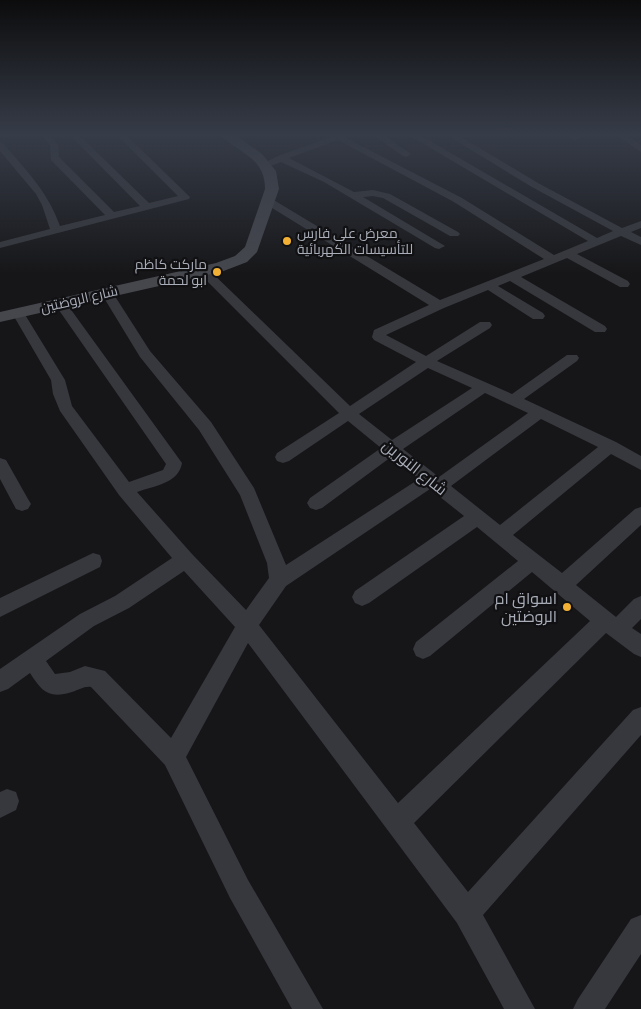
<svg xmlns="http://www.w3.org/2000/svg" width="641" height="1009" font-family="'Source Sans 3',Cairo,sans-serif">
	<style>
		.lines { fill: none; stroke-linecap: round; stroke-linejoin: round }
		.minor { fill: #37383d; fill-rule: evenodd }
		.secondary { fill: #45474d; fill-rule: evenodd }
		.poi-dot { fill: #f2b134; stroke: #111113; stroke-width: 2 }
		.labels { text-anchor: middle; stroke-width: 4.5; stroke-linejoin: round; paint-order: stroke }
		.far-poi-label { font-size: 14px; fill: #a8adb8; stroke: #111113; text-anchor: start }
		.far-street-label { font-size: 14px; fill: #a8adb8; stroke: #111113 }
		.street-label { font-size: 16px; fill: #a8adb8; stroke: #111113 }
		.poi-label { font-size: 16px; fill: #a8adb8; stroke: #111113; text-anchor: end }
	</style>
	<rect width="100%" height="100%" fill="#161618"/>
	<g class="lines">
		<path class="minor" d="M40,134H49L58,145L59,157L114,212L140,206L69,134H78L149,203L178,196L116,134H125L190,197L189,199L0,248V242L50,229L42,205L36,194L0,151V142L3,143C27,172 47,190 60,226L105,215L51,160L50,145Z
			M339,134H352L346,138L462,198L554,255L588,241L407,134H418L597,238L613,231L532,187L445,134H456L538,183L622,228L641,221V228L631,232L641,237V245L621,236L577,254L628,281L630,284L628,287H620L567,258L521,277L605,326L607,329L605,332H595L510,281L498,286L543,313L545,316L543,319H533L488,290L444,308L386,335L426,356L480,322H490L492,325L490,328L437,361L512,394L567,355H577L579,358L577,361L524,399L616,442L641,456V470L611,454L513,535L562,573L635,509L641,507V525L576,585L616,617L634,599L641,596V619L632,628L641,634V657L634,654L606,633L414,823L468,892L633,710L641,707V735L483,915L535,1009H504L457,923L248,643L186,757L248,880L323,1009H292L230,898L165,765L91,687C84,686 79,690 72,692C49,699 42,692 30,673L8,689L0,692V669L80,614L115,596L172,558L119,495L60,411L53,394L51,380L12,313L13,310H23L24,313L65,380L72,406L129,482L163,470L166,464L54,303L56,300H64L182,463C179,483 154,486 137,492L192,554L246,610L269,578L267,563L240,495L199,430L140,357L101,293L103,290H111L150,351L211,422L254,488L286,565L419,479L391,457L322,508L316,510L310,508L307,503L310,498L381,448L348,421L289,461L283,463L277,461L275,457L277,453L339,413L197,271L203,267L207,268L350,406L416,362L374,340L372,337L374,330L429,305L264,203L263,201L264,199H272L440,300L544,259L454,202L338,140L289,158L354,192L373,190L390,194L458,232L460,234L458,236H450L383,198L373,196L363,197L445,246L439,249L435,248L324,182L281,162L265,168L260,165L278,156ZM428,368L472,388L392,440L359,414ZM485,393L528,413L439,477L403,449ZM541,419L598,447L500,525L451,486ZM430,489L464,516L355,591L352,597L355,603L362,606L369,603L477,527L518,561L416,642L413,649L416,656L423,659L430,656L532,572L590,621L398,803L259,625L286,586ZM184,571L235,627L171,738L105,671L85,666L70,672L55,674L46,661L94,626L129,608Z
			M372,134H382L411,154L406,157L403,156Z
			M567,134H577L580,138L573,140Z
			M615,134H625L641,145V152Z
			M0,458L6,460L28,499L31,504L28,509L22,511L16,509L0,479Z
			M93,553L100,555L102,561L100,567L0,617V598Z
			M7,789L16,792L19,801L16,810L0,818V792Z
			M641,915V954L605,1009H573L578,999L631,919Z"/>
		<path class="secondary" d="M220,134H234L262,154L276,171L279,189L257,252L247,262L221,272L0,322V312L216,263L235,256L245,247L265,189C265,156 238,154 220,134Z"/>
	</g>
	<linearGradient id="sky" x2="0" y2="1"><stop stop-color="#0c0c0d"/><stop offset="0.49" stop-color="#363c48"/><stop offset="1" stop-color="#363c48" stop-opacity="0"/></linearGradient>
	<rect width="641" height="275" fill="url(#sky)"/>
	<g class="poi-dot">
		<circle cx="287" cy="241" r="5"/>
		<circle cx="217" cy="272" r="5"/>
		<circle cx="567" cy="607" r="5"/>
	</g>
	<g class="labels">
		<g class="far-poi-label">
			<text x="297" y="238">معرض علي فارس<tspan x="297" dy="16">للتأسيسات الكهربائية</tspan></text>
			<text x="207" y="269" text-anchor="end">ماركت كاظم<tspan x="207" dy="16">ابو لحمة</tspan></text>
		</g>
		<g class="far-street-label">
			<text transform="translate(79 299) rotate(-13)" y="5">شارع الروضتين</text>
		</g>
		<g class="street-label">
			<text transform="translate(415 467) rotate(39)" y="6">شارع النورين</text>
		</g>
		<g class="poi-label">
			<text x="557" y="604">اسواق ام<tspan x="557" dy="18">الروضتين</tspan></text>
		</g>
	</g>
</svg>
